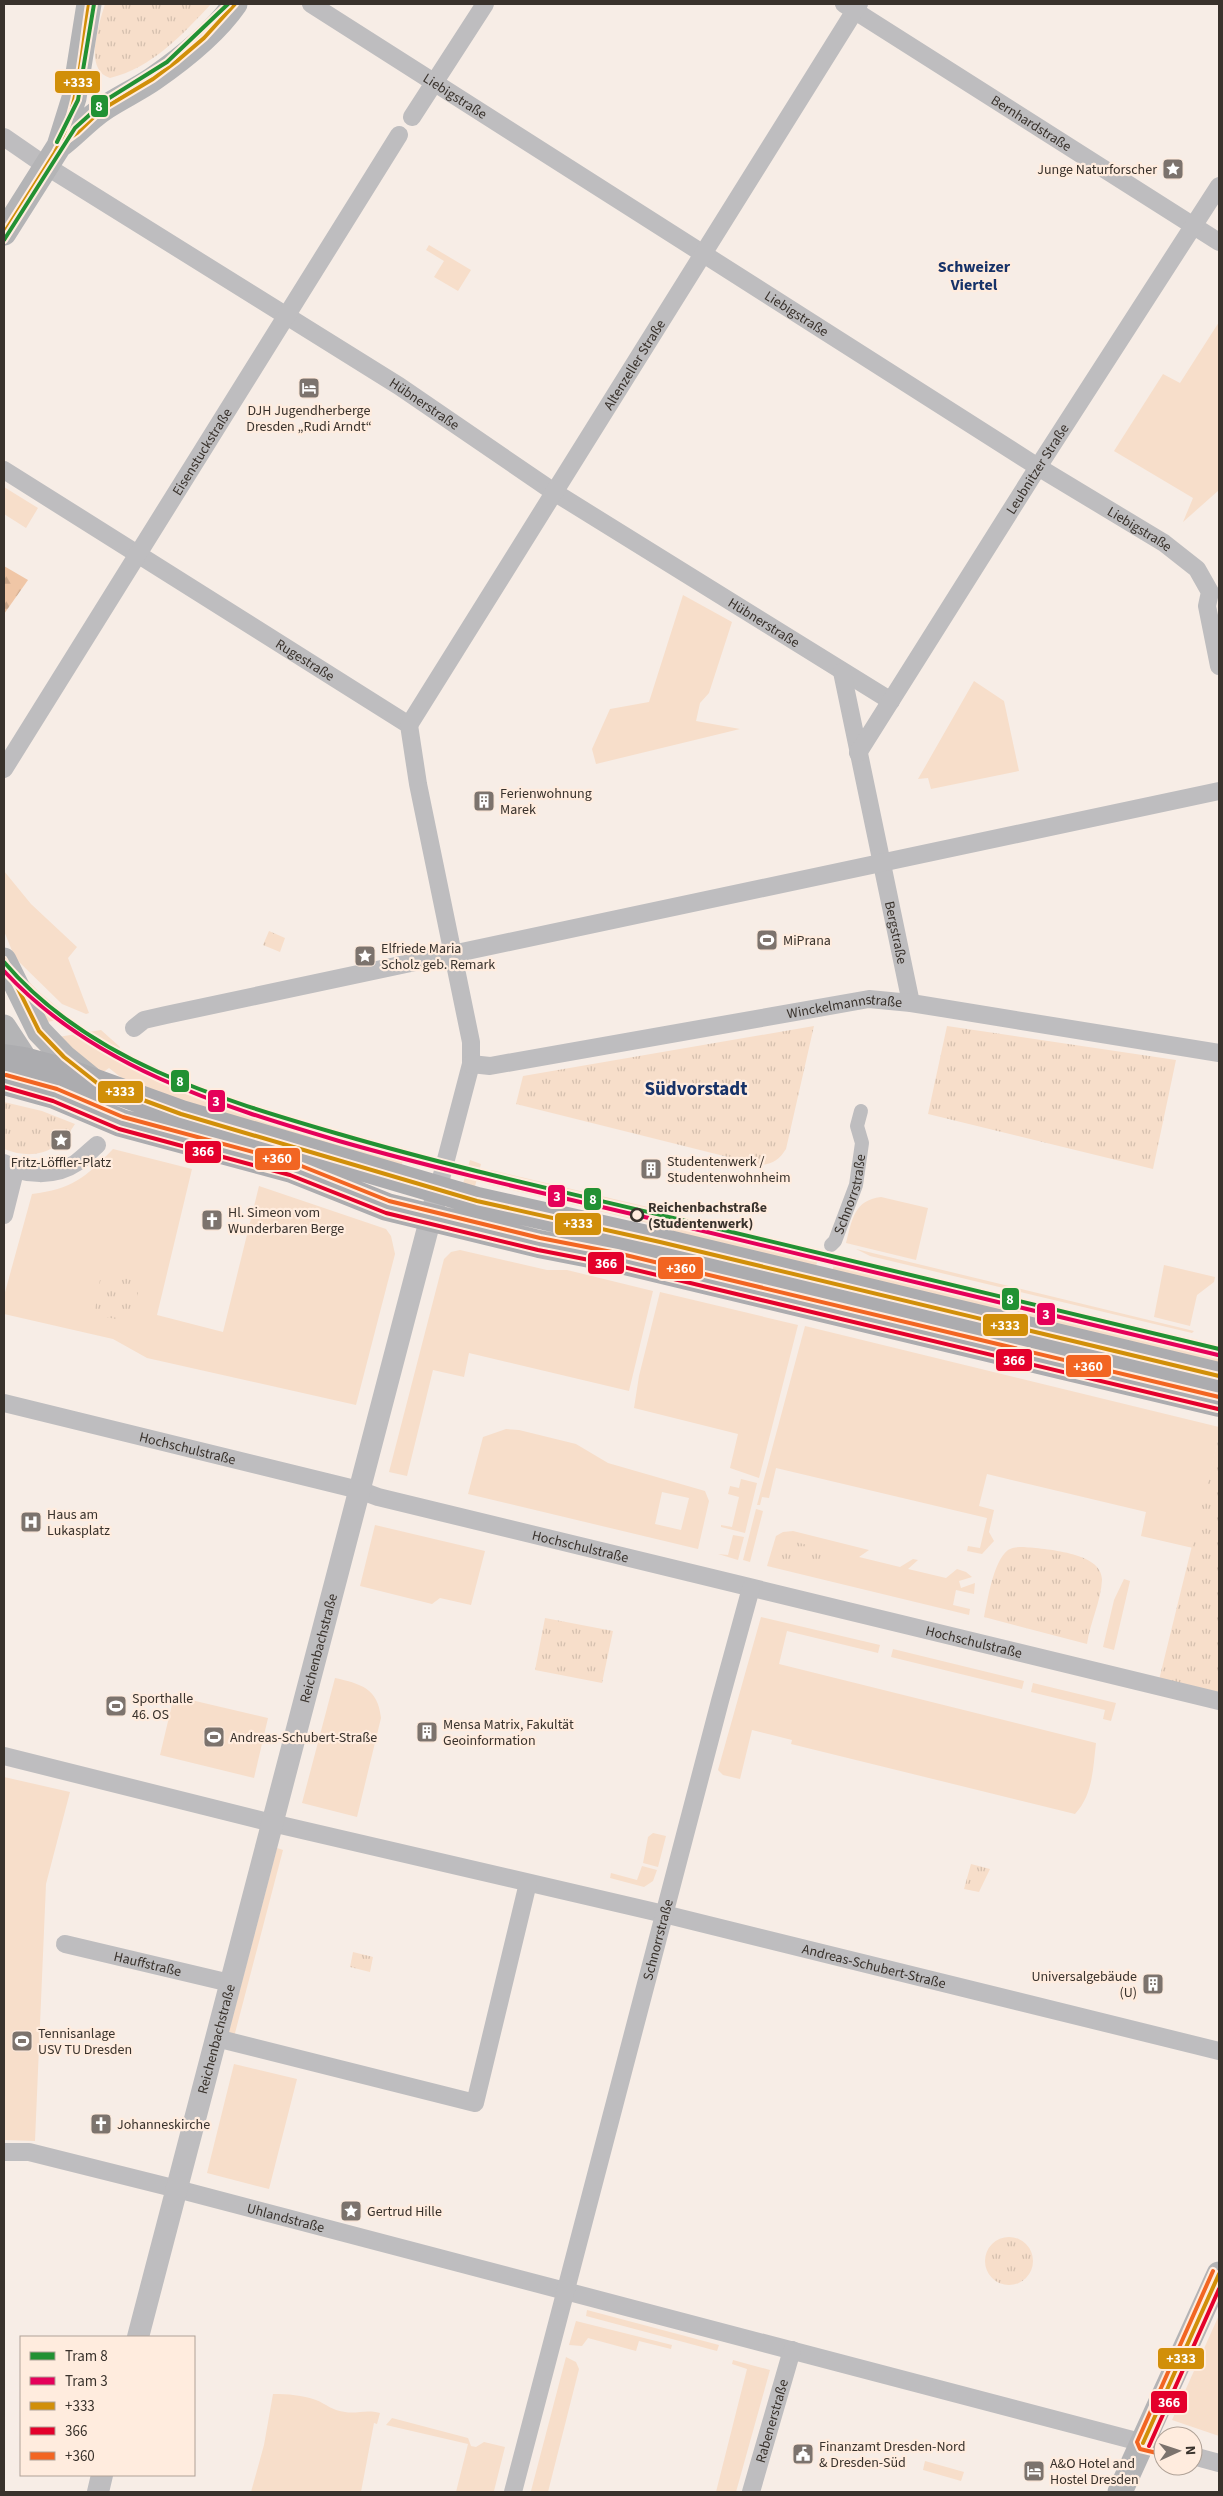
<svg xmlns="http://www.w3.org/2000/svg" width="1223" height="2496" font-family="'Source Sans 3',sans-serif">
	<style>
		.green { fill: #f7deca; fill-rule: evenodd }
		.forest { fill: url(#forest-firs) }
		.park { fill: url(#park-tufts) }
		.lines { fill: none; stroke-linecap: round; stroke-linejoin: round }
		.pedestrian { stroke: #bebdbf; stroke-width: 14 }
		.minor { stroke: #bebdbf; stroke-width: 18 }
		.tertiary { stroke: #bebdbf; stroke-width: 22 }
		.secondary { stroke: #b4b4b6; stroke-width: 25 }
		.primary { stroke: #acacaf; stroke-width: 28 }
		.bus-1-casing { stroke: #ffecde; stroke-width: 8 }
		.bus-2-casing { stroke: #ffecde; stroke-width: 8 }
		.bus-3-casing { stroke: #ffecde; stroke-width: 8 }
		.bus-1 { stroke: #d18f09; stroke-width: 4 }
		.bus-2 { stroke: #e4002b; stroke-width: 4 }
		.bus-3 { stroke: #f26522; stroke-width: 4 }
		.tram-1-casing { stroke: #ffecde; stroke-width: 8 }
		.tram-2-casing { stroke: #ffecde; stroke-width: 8 }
		.tram-1 { stroke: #229133; stroke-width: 4 }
		.tram-2 { stroke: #e5005a; stroke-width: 4 }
		.stop-dot { fill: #ffecde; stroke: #39322c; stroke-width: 2.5 }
		.labels { text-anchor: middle; stroke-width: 4.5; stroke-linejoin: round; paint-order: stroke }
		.street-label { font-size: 14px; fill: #39322c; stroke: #ffecde }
		.poi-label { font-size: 14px; fill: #39322c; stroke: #ffecde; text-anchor: start }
		.stop-label { font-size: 14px; font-weight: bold; fill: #39322c; stroke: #ffecde; text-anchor: start }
		.quarter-label { font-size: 16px; font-weight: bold; fill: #173268; stroke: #ffecde }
		.district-label { font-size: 19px; font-weight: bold; fill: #173268; stroke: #ffecde }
		.line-badge { stroke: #ffecde; stroke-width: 2 }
		.badge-label { font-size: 14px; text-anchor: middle; font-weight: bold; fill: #fff }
	</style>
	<defs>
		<pattern id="forest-firs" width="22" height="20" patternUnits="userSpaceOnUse" patternTransform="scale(1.25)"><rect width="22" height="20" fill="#f0c6a6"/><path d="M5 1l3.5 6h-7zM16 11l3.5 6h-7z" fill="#cfab8f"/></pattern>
		<pattern id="park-tufts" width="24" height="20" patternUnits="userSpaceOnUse" patternTransform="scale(1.25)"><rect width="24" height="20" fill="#f7deca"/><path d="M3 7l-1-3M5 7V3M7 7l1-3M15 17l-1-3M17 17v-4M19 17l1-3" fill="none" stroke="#d4bfae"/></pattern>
	</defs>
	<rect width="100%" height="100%" fill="#f7ede6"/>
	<path class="green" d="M429,245L471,270L458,291L434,277L444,261L426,250Z
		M1219,322V490L1183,522L1193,498L1114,451L1163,374L1180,383Z
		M4,487L38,508L26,528L4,514Z
		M683,595L732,622L709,693L700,703L696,721L740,729L596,764L592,749L610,709L649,702Z
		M974,681L1004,701L1019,771L931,789L928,778L918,779Z
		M4,871L31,904L77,947L68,958L89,1013L86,1014L62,1004L15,958L4,931Z
		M15,967L38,991L70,1018L41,1023Z
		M101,1030L120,1047L119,1050C210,1096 308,1122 406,1149L400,1171L128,1083L109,1068L102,1073L52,1038Z
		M113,1149L192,1169L157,1315L223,1332L259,1186L386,1229L391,1236L395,1254L356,1405L147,1358L113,1339L4,1314V1296L32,1194C72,1189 85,1178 113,1149Z
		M470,1160L481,1164L474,1190L462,1187Z
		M491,1170L652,1208L648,1223L487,1184Z
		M881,1197L928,1208L916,1260L846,1243C852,1220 854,1200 881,1197Z
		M660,1211L820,1250L815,1271L665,1235L667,1228L656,1225Z
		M856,1249L1194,1331L1192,1333L870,1256Z
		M460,1250L547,1270H567L653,1291L629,1391L469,1353L464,1377L433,1370L407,1476L389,1472L444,1259L451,1252Z
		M837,1254L1219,1345V1368L831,1275Z
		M1164,1265L1215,1277L1214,1282L1197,1295L1190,1326L1154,1317Z
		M660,1292L798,1325L759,1478L730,1468L738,1434L634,1408L639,1376Z
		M805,1326L1219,1427V1436L1193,1548L1141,1536L1146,1512L987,1474L979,1506L994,1510L989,1532L994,1541L982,1554L967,1551L968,1546L980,1548L987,1518L776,1468L769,1498L762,1497L760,1505H757Z
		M506,1429L519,1430L576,1444L608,1463L705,1491L709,1501L698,1549L468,1494L483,1437ZM662,1492L689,1498L681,1530L655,1524Z
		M741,1479L757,1483L745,1533L721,1527V1525L732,1527L739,1497L728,1494L730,1486L739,1488Z
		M756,1509L763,1511L750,1562L743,1560Z
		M375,1525L485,1551L471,1605L440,1598L432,1604L360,1586Z
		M793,1531L869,1550L859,1557L900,1567L913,1559L918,1560L908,1569L946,1578L957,1569L966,1572L972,1577L959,1581L961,1588L975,1583L974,1594L956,1590L953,1605L970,1609L969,1615L767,1566L776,1536L783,1532Z
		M733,1535L744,1537L738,1560L718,1554L728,1555Z
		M1124,1579L1130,1581L1114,1650L1103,1647L1114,1600Z
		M761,1617L880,1645L878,1653L787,1631L779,1664L1096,1743C1093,1768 1093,1795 1075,1814L791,1744L792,1740L752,1730L740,1779L723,1775L718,1770Z
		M893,1649L1024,1681L1022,1689L891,1657Z
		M335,1678C361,1684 378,1688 381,1718L357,1817L302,1803Z
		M1033,1683L1116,1703L1111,1721L1103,1719L1105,1710L1031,1692Z
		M174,1696L268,1718L254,1778L160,1755Z
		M4,1777L70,1792L46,1884L35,2141L4,2140Z
		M653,1833L666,1836L658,1867L643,1863L648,1837Z
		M277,1848L283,1850L234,2037L228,2035Z
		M642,1866L657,1870L653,1881L644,1887L610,1878L611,1873L637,1880Z
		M234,2064L297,2079L269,2189L207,2173Z
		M587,2310L719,2345L717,2351L586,2316Z
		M1219,2315V2436L1172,2420Z
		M576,2321L672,2345L671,2349L639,2341L636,2351L588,2338L582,2346L569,2345Z
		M566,2357L576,2362L579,2369L548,2492L531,2491Z
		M733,2360L770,2370L736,2492H716L747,2369L732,2364Z
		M273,2394C288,2394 302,2395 316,2400C326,2404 333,2411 345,2412C358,2414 366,2409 380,2413L377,2424L374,2423L361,2492H251L264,2445Z
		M392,2418L468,2438L471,2446L476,2447L484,2442L505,2447L494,2491L456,2492L468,2444L386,2425Z
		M925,2461L964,2472L961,2481L923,2470Z"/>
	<path class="forest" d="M4,566L28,580L4,614Z"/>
	<path class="park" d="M105,4H211C183,34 152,68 110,78C83,70 99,24 105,4Z
		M269,931L285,938L280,952L263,945Z
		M814,1026L786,1149C779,1160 773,1164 760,1165L516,1104L523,1076Z
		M947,1026L1176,1060L1153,1169L928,1114Z
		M4,1102L42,1111L75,1124C58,1152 35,1161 4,1149Z
		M101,1274L140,1281L133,1322L94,1315Z
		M1219,1436V1692L1159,1680Z
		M780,1538L823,1549L818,1570L775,1559Z
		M1024,1547C1044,1549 1103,1552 1102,1580C1101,1601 1090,1623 1087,1644L984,1617C988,1599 993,1562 1008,1550C1012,1547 1019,1547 1024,1547Z
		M545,1618L613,1631L602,1683L535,1670Z
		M971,1864L990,1869L979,1892L964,1889Z
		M353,1952L373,1957L370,1972L350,1967Z
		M985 2261a24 24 0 1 1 48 0a24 24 0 1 1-48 0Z"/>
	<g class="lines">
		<path class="pedestrian" id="s1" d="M831,1245L835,1241L856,1185L862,1143L857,1126L861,1111"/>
		<g class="minor">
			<path id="s2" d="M311,4L1038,467L1164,543L1197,569L1210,592L1207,606L1219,666"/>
			<path id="s3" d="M844,4L1219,242"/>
			<path d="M412,117L485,4"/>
			<path id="s4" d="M4,137L46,166L399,386L554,492L891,701"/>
			<path id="s5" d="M4,470L409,725L418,784L471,1042V1064L438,1190"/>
			<path id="s6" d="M842,672L911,1003"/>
			<path id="s7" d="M409,725L859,4"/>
			<path id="s8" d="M858,753L1038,467L1219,186"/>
			<path id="s9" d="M4,769L399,135"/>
			<path d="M134,1028L144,1020L166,1015L1219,791"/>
			<path id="s10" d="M471,1064L490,1066L869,999L911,1003L1219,1053"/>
			<path d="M4,1163C23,1176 56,1177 76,1163C83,1158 90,1151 97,1145"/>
			<path d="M4,1215L15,1171"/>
			<path id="s11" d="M4,1403L359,1490L378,1497L1219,1701"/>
			<path id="s12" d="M4,1756L272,1823L664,1914L1219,2051"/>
			<path id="s13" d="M65,1944L230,1983"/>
			<path d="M216,2038L475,2103L528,1883"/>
			<path id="s14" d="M4,2152H29L177,2189L1163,2448"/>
			<path d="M1193,2456L1219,2463"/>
			<path id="s15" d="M513,2492L720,1701L751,1588"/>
			<path id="s16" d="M751,2492L792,2350"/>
		</g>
		<g class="tertiary">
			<path id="s17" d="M138,2337L435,1201"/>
			<path d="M98,2492L102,2475"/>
		</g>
		<path class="secondary" d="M59,146C75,134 88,119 103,109C119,98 137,90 153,79C182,59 215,33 235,4
			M4,233L59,146L74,98L89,4
			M4,960L39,1031L64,1057L91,1079
			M4,1027L34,1073
			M1120,2492L1219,2274"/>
		<path class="primary" d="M4,1058L24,1061L65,1072L181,1114L477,1201L660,1242L1219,1376
			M4,1081L55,1095L121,1123L292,1169L387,1207L539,1244L616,1259L1219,1403"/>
		<g class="bus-1-casing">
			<path id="bus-1" d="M53,156C79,112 81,53 89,4
				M4,233L59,146L77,133L101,110L153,79L177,61L204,38L235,4
				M4,960L39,1031L64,1057L97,1083L181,1114L477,1201L660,1242L1219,1376
				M1143,2443L1219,2274"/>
		</g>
		<g class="bus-2-casing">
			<path id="bus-2" d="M4,1087L53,1101L119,1129L290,1175L386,1213L538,1250L615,1265L1218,1409
				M1149,2446L1219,2289"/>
		</g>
		<g class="bus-3-casing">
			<path id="bus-3" d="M6,1075L57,1089L123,1117L294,1163L389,1201L540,1238L617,1253L1219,1397
				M1161,2454L1140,2449L1137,2442L1213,2271"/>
		</g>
		<use href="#bus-1" class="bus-1"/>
		<use href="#bus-2" class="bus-2"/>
		<use href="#bus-3" class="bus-3"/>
		<g class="tram-1-casing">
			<path id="tram-1" d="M57,142L78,100L94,4
				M4,240L75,128L106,100L167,62L228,4
				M4,962C88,1061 219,1099 339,1134C455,1168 573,1194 690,1222C867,1264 1043,1307 1219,1349"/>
		</g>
		<g class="tram-2-casing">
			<path id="tram-2" d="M4,971C93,1067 218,1105 339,1141C451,1173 565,1198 678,1225C858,1269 1038,1312 1218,1355"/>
		</g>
		<use href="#tram-1" class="tram-1"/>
		<use href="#tram-2" class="tram-2"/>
	</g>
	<defs>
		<g id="sight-square" transform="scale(1.125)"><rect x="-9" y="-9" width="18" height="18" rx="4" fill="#7c736d" stroke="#ffecde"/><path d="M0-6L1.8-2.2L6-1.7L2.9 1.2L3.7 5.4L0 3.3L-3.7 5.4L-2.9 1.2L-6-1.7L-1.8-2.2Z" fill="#fff"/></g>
		<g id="hotel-square" transform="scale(1.125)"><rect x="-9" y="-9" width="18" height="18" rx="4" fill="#7c736d" stroke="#ffecde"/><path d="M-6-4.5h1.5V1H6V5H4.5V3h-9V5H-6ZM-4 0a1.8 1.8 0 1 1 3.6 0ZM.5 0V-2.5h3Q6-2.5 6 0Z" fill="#fff"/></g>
		<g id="building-square" transform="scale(1.125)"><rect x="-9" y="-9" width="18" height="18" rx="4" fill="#7c736d" stroke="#ffecde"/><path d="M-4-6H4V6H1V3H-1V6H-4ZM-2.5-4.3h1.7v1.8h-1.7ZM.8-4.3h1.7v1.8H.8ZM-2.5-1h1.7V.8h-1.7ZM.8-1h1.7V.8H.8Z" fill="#fff"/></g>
		<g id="stadium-square" transform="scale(1.125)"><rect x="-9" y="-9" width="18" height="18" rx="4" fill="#7c736d" stroke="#ffecde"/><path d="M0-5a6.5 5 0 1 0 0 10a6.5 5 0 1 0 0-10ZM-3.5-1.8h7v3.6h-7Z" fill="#fff"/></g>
		<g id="church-square" transform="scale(1.125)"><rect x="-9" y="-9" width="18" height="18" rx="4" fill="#7c736d" stroke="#ffecde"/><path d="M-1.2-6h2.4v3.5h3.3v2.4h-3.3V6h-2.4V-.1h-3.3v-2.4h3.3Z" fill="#fff"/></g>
		<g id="hospital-square" transform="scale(1.125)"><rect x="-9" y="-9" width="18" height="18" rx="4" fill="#7c736d" stroke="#ffecde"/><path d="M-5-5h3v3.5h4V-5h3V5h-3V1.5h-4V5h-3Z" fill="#fff"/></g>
		<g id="civic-square" transform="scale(1.125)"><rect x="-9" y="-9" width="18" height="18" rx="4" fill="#7c736d" stroke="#ffecde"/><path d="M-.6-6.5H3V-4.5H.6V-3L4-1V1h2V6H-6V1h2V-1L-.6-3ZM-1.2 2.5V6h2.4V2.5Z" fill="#fff"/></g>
	</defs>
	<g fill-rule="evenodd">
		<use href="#sight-square" x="1173" y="169"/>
		<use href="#hotel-square" x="309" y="388"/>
		<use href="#building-square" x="484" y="801"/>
		<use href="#stadium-square" x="767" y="940"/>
		<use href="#sight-square" x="365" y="956"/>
		<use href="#sight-square" x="61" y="1140"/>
		<use href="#building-square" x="651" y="1169"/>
		<use href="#church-square" x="212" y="1220"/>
		<use href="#hospital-square" x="31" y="1522"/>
		<use href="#stadium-square" x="116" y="1706"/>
		<use href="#building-square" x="427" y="1732"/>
		<use href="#stadium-square" x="214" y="1737"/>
		<use href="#building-square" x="1153" y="1984"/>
		<use href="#stadium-square" x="22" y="2041"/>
		<use href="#church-square" x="101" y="2124"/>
		<use href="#sight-square" x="351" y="2211"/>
		<use href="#civic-square" x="803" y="2454"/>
		<use href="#hotel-square" x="1034" y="2471"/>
	</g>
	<circle class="stop-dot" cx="637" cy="1215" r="6"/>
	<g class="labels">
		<g class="street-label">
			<text dy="5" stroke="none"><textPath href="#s2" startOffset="171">Liebigstraße</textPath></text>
			<text dy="5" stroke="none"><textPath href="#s3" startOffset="222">Bernhardstraße</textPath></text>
			<text dy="5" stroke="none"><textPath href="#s2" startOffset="576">Liebigstraße</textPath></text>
			<text dy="5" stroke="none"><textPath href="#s7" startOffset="425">Altenzeller Straße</textPath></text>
			<text dy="5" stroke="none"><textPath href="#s4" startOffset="498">Hübnerstraße</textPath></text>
			<text dy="5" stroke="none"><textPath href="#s9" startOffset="374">Eisenstuckstraße</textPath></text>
			<text dy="5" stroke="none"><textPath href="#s8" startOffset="336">Leubnitzer Straße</textPath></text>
			<text dy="5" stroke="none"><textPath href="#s2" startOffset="981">Liebigstraße</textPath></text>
			<text dy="5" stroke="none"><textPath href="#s4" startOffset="902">Hübnerstraße</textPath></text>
			<text dy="5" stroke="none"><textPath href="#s5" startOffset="356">Rugestraße</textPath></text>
			<text dy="5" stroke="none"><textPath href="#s6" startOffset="266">Bergstraße</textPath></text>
			<text dy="5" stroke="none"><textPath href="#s10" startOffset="379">Winckelmannstraße</textPath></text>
			<text dy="5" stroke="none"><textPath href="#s1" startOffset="55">Schnorrstraße</textPath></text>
			<text dy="5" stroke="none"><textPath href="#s11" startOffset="189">Hochschulstraße</textPath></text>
			<text dy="5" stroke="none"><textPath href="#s11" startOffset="594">Hochschulstraße</textPath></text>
			<text dy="5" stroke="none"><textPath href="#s11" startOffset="999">Hochschulstraße</textPath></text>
			<text dy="5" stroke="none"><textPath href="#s17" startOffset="712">Reichenbachstraße</textPath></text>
			<text dy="5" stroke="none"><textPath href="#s15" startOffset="571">Schnorrstraße</textPath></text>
			<text dy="5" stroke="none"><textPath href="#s13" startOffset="85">Hauffstraße</textPath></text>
			<text dy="5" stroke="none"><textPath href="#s12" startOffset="895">Andreas-Schubert-Straße</textPath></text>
			<text dy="5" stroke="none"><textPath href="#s17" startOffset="308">Reichenbachstraße</textPath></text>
			<text dy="5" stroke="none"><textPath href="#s14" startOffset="290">Uhlandstraße</textPath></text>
			<text dy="5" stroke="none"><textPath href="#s16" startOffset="74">Rabenerstraße</textPath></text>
		</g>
		<g class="poi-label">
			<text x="1157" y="174" text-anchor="end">Junge Naturforscher</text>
			<text x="309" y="415" text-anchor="middle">DJH Jugendherberge<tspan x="309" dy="16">Dresden „Rudi Arndt“</tspan></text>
			<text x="500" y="798">Ferienwohnung<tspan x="500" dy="16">Marek</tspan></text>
			<text x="783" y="945">MiPrana</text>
			<text x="381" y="953">Elfriede Maria<tspan x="381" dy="16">Scholz geb. Remark</tspan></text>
			<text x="667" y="1166">Studentenwerk /<tspan x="667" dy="16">Studentenwohnheim</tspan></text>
			<text x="61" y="1167" text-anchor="middle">Fritz-Löffler-Platz</text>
			<text x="228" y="1217">Hl. Simeon vom<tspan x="228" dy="16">Wunderbaren Berge</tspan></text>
			<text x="47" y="1519">Haus am<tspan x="47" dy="16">Lukasplatz</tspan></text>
			<text x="132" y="1703">Sporthalle<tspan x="132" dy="16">46. OS</tspan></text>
			<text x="443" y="1729">Mensa Matrix, Fakultät<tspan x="443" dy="16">Geoinformation</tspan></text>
			<text x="230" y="1742">Andreas-Schubert-Straße</text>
			<text x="1137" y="1981" text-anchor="end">Universalgebäude<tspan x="1137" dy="16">(U)</tspan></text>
			<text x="38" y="2038">Tennisanlage<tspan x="38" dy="16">USV TU Dresden</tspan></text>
			<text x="117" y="2129">Johanneskirche</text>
			<text x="367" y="2216">Gertrud Hille</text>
			<text x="819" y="2451">Finanzamt Dresden-Nord<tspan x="819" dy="16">&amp; Dresden-Süd</tspan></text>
			<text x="1050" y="2468">A&amp;O Hotel and<tspan x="1050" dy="16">Hostel Dresden</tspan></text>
		</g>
		<g class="stop-label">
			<text x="648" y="1212">Reichenbachstraße<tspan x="648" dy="16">(Studentenwerk)</tspan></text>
		</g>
		<g class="quarter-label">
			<text x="974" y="272">Schweizer<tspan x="974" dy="18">Viertel</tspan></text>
		</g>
		<g class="district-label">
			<text x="696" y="1095">Südvorstadt</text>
		</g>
	</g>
	<g class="line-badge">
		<rect x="54" y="70" width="47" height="24" rx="5" fill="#d18f09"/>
		<rect x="90" y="94" width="19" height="24" rx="5" fill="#229133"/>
		<rect x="170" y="1069" width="20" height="24" rx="5" fill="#229133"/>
		<rect x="97" y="1080" width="47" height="24" rx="5" fill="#d18f09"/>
		<rect x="207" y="1089" width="19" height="24" rx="5" fill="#e5005a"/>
		<rect x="184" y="1140" width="38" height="24" rx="5" fill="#e4002b"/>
		<rect x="254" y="1147" width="47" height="24" rx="5" fill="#f26522"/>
		<rect x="547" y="1184" width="19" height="24" rx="5" fill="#e5005a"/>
		<rect x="583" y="1187" width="19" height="24" rx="5" fill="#229133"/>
		<rect x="554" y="1212" width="48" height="24" rx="5" fill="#d18f09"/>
		<rect x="587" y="1251" width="38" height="24" rx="5" fill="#e4002b"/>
		<rect x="657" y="1256" width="47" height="24" rx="5" fill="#f26522"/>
		<rect x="1001" y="1287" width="19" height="24" rx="5" fill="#229133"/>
		<rect x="1036" y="1302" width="20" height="24" rx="5" fill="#e5005a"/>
		<rect x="982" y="1313" width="47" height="24" rx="5" fill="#d18f09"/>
		<rect x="995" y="1348" width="38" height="24" rx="5" fill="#e4002b"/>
		<rect x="1065" y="1354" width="47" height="24" rx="5" fill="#f26522"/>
		<rect x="1157" y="2347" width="48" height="23" rx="5" fill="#d18f09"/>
		<rect x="1150" y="2390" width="38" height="24" rx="5" fill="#e4002b"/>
	</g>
	<g class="badge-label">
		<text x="78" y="87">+333</text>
		<text x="99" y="111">8</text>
		<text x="180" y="1086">8</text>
		<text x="120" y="1096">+333</text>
		<text x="216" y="1106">3</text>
		<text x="203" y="1156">366</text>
		<text x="277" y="1163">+360</text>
		<text x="557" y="1201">3</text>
		<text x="593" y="1204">8</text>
		<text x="578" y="1228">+333</text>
		<text x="606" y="1268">366</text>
		<text x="681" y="1273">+360</text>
		<text x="1010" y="1304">8</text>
		<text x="1046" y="1319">3</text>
		<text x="1005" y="1330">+333</text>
		<text x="1014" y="1365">366</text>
		<text x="1088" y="1371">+360</text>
		<text x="1181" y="2363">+333</text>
		<text x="1169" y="2407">366</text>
	</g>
	<rect width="1223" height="2496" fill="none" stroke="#39322c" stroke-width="10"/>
	<rect x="20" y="2336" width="175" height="140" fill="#ffecde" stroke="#b0a297"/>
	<rect x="30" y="2352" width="25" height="8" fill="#229133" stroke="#b0a297"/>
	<text x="65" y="2361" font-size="15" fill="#39322c">Tram 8</text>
	<rect x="30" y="2377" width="25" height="8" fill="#e5005a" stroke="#b0a297"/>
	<text x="65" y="2386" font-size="15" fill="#39322c">Tram 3</text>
	<rect x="30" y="2402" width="25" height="8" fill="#d18f09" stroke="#b0a297"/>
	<text x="65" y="2411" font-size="15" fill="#39322c">+333</text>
	<rect x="30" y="2427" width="25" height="8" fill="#e4002b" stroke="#b0a297"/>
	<text x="65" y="2436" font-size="15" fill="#39322c">366</text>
	<rect x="30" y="2452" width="25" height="8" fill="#f26522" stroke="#b0a297"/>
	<text x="65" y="2461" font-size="15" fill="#39322c">+360</text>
	<g transform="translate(1178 2451) rotate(87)"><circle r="24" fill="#ffecde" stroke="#b0a297"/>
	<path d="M0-4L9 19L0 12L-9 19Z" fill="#7c736d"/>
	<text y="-8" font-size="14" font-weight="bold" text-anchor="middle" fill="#39322c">N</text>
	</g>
</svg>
